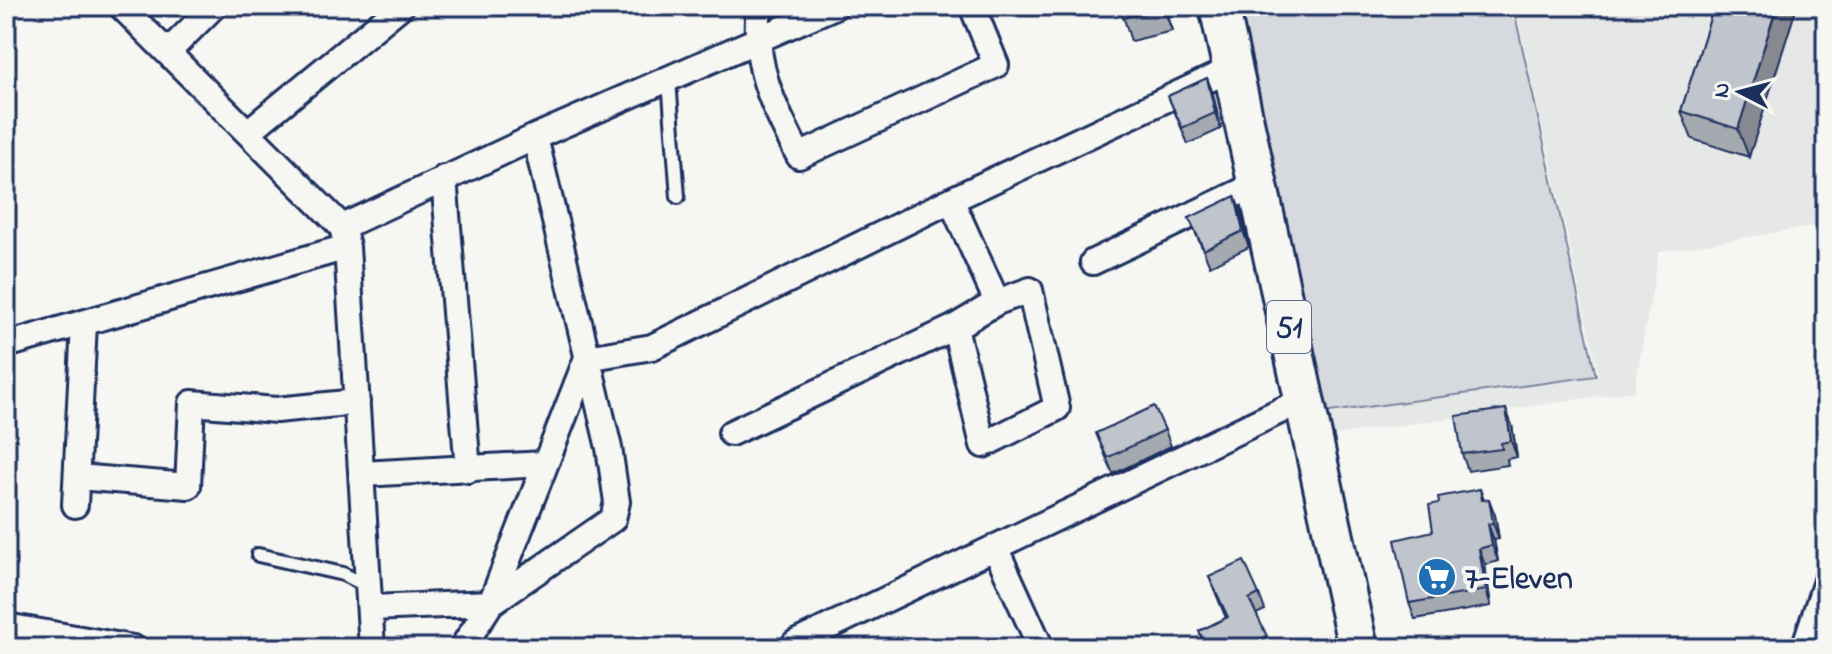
<svg xmlns="http://www.w3.org/2000/svg" width="1832" height="654" font-family="'Indie Flower',sans-serif">
	<style>
		.built { fill: #e6e7e7 }
		.green { fill: #d6d9dd; stroke: #78849e; stroke-width: 2 }
		.lines { fill: none; stroke-linecap: round; stroke-linejoin: round }
		.lane-casing { stroke: #1b2f5e; stroke-width: 18 }
		.street-casing { stroke: #1b2f5e; stroke-width: 30 }
		.primary-casing { stroke: #1b2f5e; stroke-width: 44 }
		.lane { stroke: #f6f6f2; stroke-width: 12 }
		.street { stroke: #f6f6f2; stroke-width: 24 }
		.primary { stroke: #f6f6f2; stroke-width: 38 }
		.wall { fill: #a5a9b0; stroke: #1b2f5e; stroke-width: 2 }
		.shaded-wall { fill: #868990; stroke: #1b2f5e; stroke-width: 2 }
		.building { fill: #c0c4cd; stroke: #1b2f5e; stroke-width: 2 }
		.labels { text-anchor: middle; stroke-width: 8; stroke-linejoin: round; paint-order: stroke }
		.shield { fill: #f6f6f2; stroke: #5d6b8a; stroke-width: 2 }
		.shield-label { font-size: 30px; font-weight: bold; fill: #1b2f5e }
		.poi-label { font-size: 32px; font-weight: bold; fill: #1b2f5e; stroke: #f6f6f2; text-anchor: start }
	</style>
	<rect width="100%" height="100%" fill="#f6f6f2"/>
	<filter id="ink" filterUnits="userSpaceOnUse"><feTurbulence type="fractalNoise" baseFrequency=".0125" numOctaves="2"/><feDisplacementMap in="SourceGraphic" scale="16" xChannelSelector="R" yChannelSelector="G"/><feConvolveMatrix kernelMatrix="1 2 1 2 8 2 1 2 1" color-interpolation-filters="sRGB"/></filter>
	<g filter="url(#ink)">
		<path class="built" d="M1515,6H1826V224L1659,252L1634,391L1328,436L1323,414L1599,375Z"/>
		<path class="green" d="M1232,6H1513L1596,376L1323,413Z"/>
		<g class="lines">
			<g class="lane-casing">
				<path id="lane" d="M669,80L678,197
					M258,555L343,574L369,587"/>
			</g>
			<g class="street-casing">
				<path id="street" d="M121,6L342,227L347,247L372,648
					M759,6C752,65 773,105 799,156L996,65L972,6
					M169,51L214,6
					M248,132L401,6
					M444,178L468,470
					M951,200L997,302
					M342,227L535,137L835,6
					M1093,262L1257,184
					M6,345L347,247
					M731,433L955,327L997,302L1030,290L1057,408L983,445L955,327
					M362,474L544,464
					M77,477L188,486L192,403L276,410L357,402
					M75,505L84,323
					M995,547L1041,648
					M371,608L491,603L613,519L617,502L609,448L535,137
					M6,626L133,648
					M462,648L491,603L587,358L652,347L951,200L1233,68
					M796,648L795,643L1305,399
					M1804,648L1826,581"/>
			</g>
			<g class="primary-casing">
				<path id="primary" d="M1219,6L1358,648"/>
			</g>
			<use href="#lane" class="lane"/>
			<use href="#street" class="street"/>
			<use href="#primary" class="primary"/>
		</g>
		<path class="wall" d="M1120,6H1166L1172,31L1131,41Z
			M1714,6L1749,157L1692,139L1681,111Z
			M1207,78L1213,94L1221,129L1188,144L1168,96Z
			M1241,213L1249,247L1210,266L1189,218Z
			M1512,425L1517,457L1507,459L1508,465L1468,471L1462,454Z
			M1165,430L1171,446L1113,474L1096,433Z
			M1480,489L1484,500L1495,515L1499,539L1494,540L1498,561L1485,565L1491,606L1415,619L1409,603L1433,531L1439,503Z
			M1209,577L1259,594L1265,610L1256,614L1271,648H1205L1199,631L1226,618Z"/>
		<path class="shaded-wall" d="M1163,6H1166L1172,31Z
			M1777,6H1797L1749,157L1738,129Z
			M1207,78L1213,94L1221,129L1215,113Z
			M1235,196L1241,213L1249,247L1243,231Z
			M1506,409L1512,425L1517,457L1511,441Z
			M1489,499L1495,515L1499,539L1493,523Z
			M1488,524L1494,540L1498,561L1492,545Z
			M1479,549L1485,565L1491,606L1486,590Z"/>
		<path class="building" d="M1120,6H1163V8L1123,18Z
			M1714,6H1777L1738,129L1681,111Z
			M1207,78L1215,113L1182,128L1168,96Z
			M1235,196L1243,231L1204,250L1189,218Z
			M1154,406L1165,430L1107,458L1096,433Z
			M1506,409L1511,441L1501,443L1502,449L1462,454L1456,416Z
			M1480,489L1482,500L1489,499L1493,523L1488,524L1492,545L1479,549L1486,590L1409,603L1395,540L1433,531L1429,505L1439,503L1438,497Z
			M1244,561L1259,594L1249,599L1267,636L1243,648H1207L1199,631L1228,617L1209,577Z
			M1296,641L1299,648H1280Z
			M933,644L935,648H924Z"/>
	</g>
	<defs>
		<g id="supermarket-disc" transform="scale(2)"><circle r="9.5" fill="#1f6fb2" stroke="#f6f6f2"/><path d="M-6-5.5h2.5l.6 2H6L4.5 2H-2.5L-4.4-4H-6ZM-1.5 3.2a1.3 1.3 0 1 0 .1 0ZM3 3.2a1.3 1.3 0 1 0 .1 0Z" fill="#fff"/></g>
	</defs>
	<g fill-rule="evenodd">
		<use href="#supermarket-disc" x="1437" y="577"/>
	</g>
	<g class="labels">
		<rect class="shield" x="1267" y="301" width="44" height="52" rx="6"/>
		<g class="shield-label">
			<text x="1289" y="337">51</text>
		</g>
		<g class="poi-label">
			<text x="1465" y="588">7-Eleven</text>
		</g>
	</g>
	<rect width="1832" height="654" fill="none" stroke="#f6f6f2" stroke-width="32"/>
	<rect x="16" y="16" width="1800" height="622" fill="none" stroke="#1b2f5e" stroke-width="3" filter="url(#ink)"/>
	<g transform="translate(1740 92) rotate(276)" stroke="#f6f6f2" stroke-width="6" paint-order="stroke">
	<path d="M0-6L14 30L0 20L-14 30Z" fill="#1b2f5e"/>
	<text y="-12" font-size="22" font-weight="bold" text-anchor="middle" fill="#1b2f5e">N</text>
	</g>
</svg>
